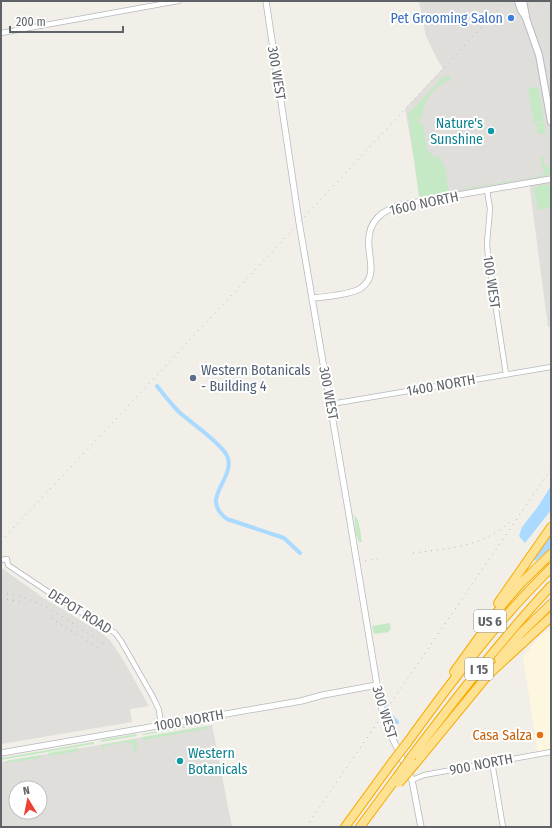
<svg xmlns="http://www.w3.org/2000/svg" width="552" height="828" font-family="'Fira Sans Condensed',sans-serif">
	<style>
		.commercial { fill: #fef7e0 }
		.industrial { fill: #e0deda; fill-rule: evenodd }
		.green { fill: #c5e8c5 }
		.water { fill: #aadaff }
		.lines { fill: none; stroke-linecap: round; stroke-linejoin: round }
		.canal { stroke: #aadaff; stroke-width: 4 }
		.minor-casing { stroke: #b5b8bc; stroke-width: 6 }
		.tertiary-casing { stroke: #b5b8bc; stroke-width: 7 }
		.secondary-casing { stroke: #b6babf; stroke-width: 8 }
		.motorway-casing { stroke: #f9ab00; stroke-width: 10 }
		.minor { stroke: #fff; stroke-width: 4.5 }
		.tertiary { stroke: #fff; stroke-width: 5.5 }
		.secondary { stroke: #fff; stroke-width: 6 }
		.motorway { stroke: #fde293; stroke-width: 8 }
		.rail { stroke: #b6b7b8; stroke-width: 1; stroke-dasharray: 1 5; stroke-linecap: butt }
		.motorway-bridge-casing { stroke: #f9ab00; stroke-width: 10; stroke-linecap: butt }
		.motorway-bridge { stroke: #fde293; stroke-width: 8 }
		.shop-dot { fill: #3f7fe0; stroke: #fff; stroke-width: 1.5 }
		.culture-dot { fill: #0f9aa8; stroke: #fff; stroke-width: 1.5 }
		.service-dot { fill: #5c6f8a; stroke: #fff; stroke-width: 1.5 }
		.food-dot { fill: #e8710a; stroke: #fff; stroke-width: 1.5 }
		.labels { text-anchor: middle; stroke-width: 4; stroke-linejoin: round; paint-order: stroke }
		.shield { fill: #fff; stroke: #8f9295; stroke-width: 1 }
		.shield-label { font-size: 13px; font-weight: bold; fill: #5f6368 }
		.shop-label { font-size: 14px; fill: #366cbe; stroke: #fff; text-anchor: end }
		.street-label { font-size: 14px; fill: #5f6368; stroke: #fff }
		.culture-label { font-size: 14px; fill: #0d838f; stroke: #fff; text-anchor: end }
		.service-label { font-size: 14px; fill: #4e5e75; stroke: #fff; text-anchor: start }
		.food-label { font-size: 14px; fill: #c56008; stroke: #fff; text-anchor: end }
	</style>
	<rect width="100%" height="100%" fill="#f1efe8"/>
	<path class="commercial" d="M551,628V752L538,754L523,657L539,637Z"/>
	<path class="industrial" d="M419,1H551V326L548,327L530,190L531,181L421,199L405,109L443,68L438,61L426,36Z
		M2,568L42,597L100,632L110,640L122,658L149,706L130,709L132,722L1,744Z
		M212,725L232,827H1V762ZM16,788H40V812H16Z"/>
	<path class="green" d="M449,76L450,77V80C436,84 421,103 422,118L418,119L419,123H423L427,150L431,153V156L434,157L435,155C447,161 447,180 449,192L419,197L408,114L443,77Z
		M538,87L544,121L534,123L528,88Z
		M544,122L546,133L538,134L536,124Z
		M540,156L543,157L545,165L551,167C551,172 551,174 546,176L550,175L527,180V179L546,176L545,174L544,176L527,178L543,175L544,168L542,167Z
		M516,180L510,182L460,190L461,189Z
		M542,185H551V207L540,210L537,208L538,205L536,203L534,189L536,187Z
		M354,515C360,520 360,533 362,542H359L356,534Z
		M390,623L391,630H389V632L374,634L372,626Z
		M206,722V724L143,735L142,734Z
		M207,726V729L143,740V737L196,728L198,727L199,729H201L200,727Z
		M136,734L137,736L101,742V740Z
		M136,739L139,753L137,747L136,750V753H134L133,745H131L130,742L105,746V749H103L102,745Z
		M94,742V744L1,760V758Z
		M78,748V751L49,756L48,753Z
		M41,755V758L5,763L6,761Z"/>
	<path class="water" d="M551,486V510L525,543L519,536L522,527L537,508Z
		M551,534V548L536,561L533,559Z"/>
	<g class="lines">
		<path class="canal" d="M157,386C164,395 171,404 179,412C190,422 224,445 228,458C234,481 199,498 227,519L284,538L300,553
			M385,702L386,707
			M387,712L393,718
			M395,720L397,722"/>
		<g class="minor-casing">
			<path id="minor" d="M1,33L178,1
				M487,190L490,209L487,243L488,257L506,374
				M331,404L551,367
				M1,560L7,559L8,565L59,599L115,633L121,641L153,697L159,710L161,725
				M492,762L503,827
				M412,780L424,775L551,752"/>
		</g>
		<g class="tertiary-casing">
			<path id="tertiary" d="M266,1L299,222L348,509L377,685L382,710L391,735L412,780L421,827
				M313,298C324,297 353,294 361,288C376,277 370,263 369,248C366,221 382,209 406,204L551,179
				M1,753L301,701L323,695L377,685"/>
		</g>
		<g class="secondary-casing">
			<path id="secondary" d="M518,1L521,10L526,18L539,55L551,122
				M523,1L526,16"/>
		</g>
		<g class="motorway-casing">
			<path id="motorway" d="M498,603L551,527
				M499,659L521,633L551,604
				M454,672L503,604L522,582L551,554
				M407,743C451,682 497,621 551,568
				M412,756C456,698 501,640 551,586
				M415,764L488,675L551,617
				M345,827L393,761
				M360,827L397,777"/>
		</g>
		<use href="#minor" class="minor"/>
		<use href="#tertiary" class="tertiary"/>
		<use href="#secondary" class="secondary"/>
		<use href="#motorway" class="motorway"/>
		<path class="rail" d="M1,541L116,419L506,1
			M413,553C451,548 484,547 513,519
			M365,561L381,558
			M1,593C37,595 74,625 104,644
			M1,598L21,602
			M51,618L101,650
			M306,827L551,469"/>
		<g class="motorway-bridge-casing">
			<path id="motorway-bridge" d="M393,761L407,743
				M397,777L412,756
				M399,783L415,764"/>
		</g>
		<use href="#motorway-bridge" class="motorway-bridge"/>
	</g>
	<circle class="shop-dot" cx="511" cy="18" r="4"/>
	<g class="culture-dot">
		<circle cx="491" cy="131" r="4"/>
		<circle cx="180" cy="761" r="4"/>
	</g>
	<circle class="service-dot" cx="193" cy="378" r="4"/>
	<circle class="food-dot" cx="540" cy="735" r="4"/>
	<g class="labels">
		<g class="shield">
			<rect x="474" y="610" width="32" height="22" rx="3"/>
			<rect x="465" y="658" width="28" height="22" rx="3"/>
		</g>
		<g class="shield-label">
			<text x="490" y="626">US 6</text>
			<text x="479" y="674">I 15</text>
		</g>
		<g class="shop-label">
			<text x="503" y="23">Pet Grooming Salon</text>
		</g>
		<g class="street-label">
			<text transform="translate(277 73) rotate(81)" y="5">300 WEST</text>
			<text transform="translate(424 203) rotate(-12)" y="5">1600 NORTH</text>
			<text transform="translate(492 282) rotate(82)" y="5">100 WEST</text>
			<text transform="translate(441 385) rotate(-10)" y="5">1400 NORTH</text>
			<text transform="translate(329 393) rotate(80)" y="5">300 WEST</text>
			<text transform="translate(80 611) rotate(32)" y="5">DEPOT ROAD</text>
			<text transform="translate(385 712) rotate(73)" y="5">300 WEST</text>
			<text transform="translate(189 720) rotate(-10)" y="5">1000 NORTH</text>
			<text transform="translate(481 764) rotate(-11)" y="5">900 NORTH</text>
		</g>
		<g class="culture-label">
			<text x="483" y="128">Nature's<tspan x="483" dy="16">Sunshine</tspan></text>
			<text x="188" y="758" text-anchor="start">Western<tspan x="188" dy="16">Botanicals</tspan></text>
		</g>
		<g class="service-label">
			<text x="201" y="375">Western Botanicals<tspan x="201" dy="16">- Building 4</tspan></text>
		</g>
		<g class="food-label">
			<text x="532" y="740">Casa Salza</text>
		</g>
	</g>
	<rect width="552" height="828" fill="none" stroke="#5f6368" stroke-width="4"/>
	<g transform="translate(28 800) rotate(350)"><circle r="19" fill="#ffffff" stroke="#bfc1c3"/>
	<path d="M0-3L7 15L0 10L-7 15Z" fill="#ea4335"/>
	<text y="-6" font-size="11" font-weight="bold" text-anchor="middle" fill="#5f6368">N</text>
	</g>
	<path d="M10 26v6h113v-6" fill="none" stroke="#5f6368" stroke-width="2"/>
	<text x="16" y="26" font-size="12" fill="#5f6368" stroke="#ffffff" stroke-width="3" paint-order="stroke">200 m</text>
</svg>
